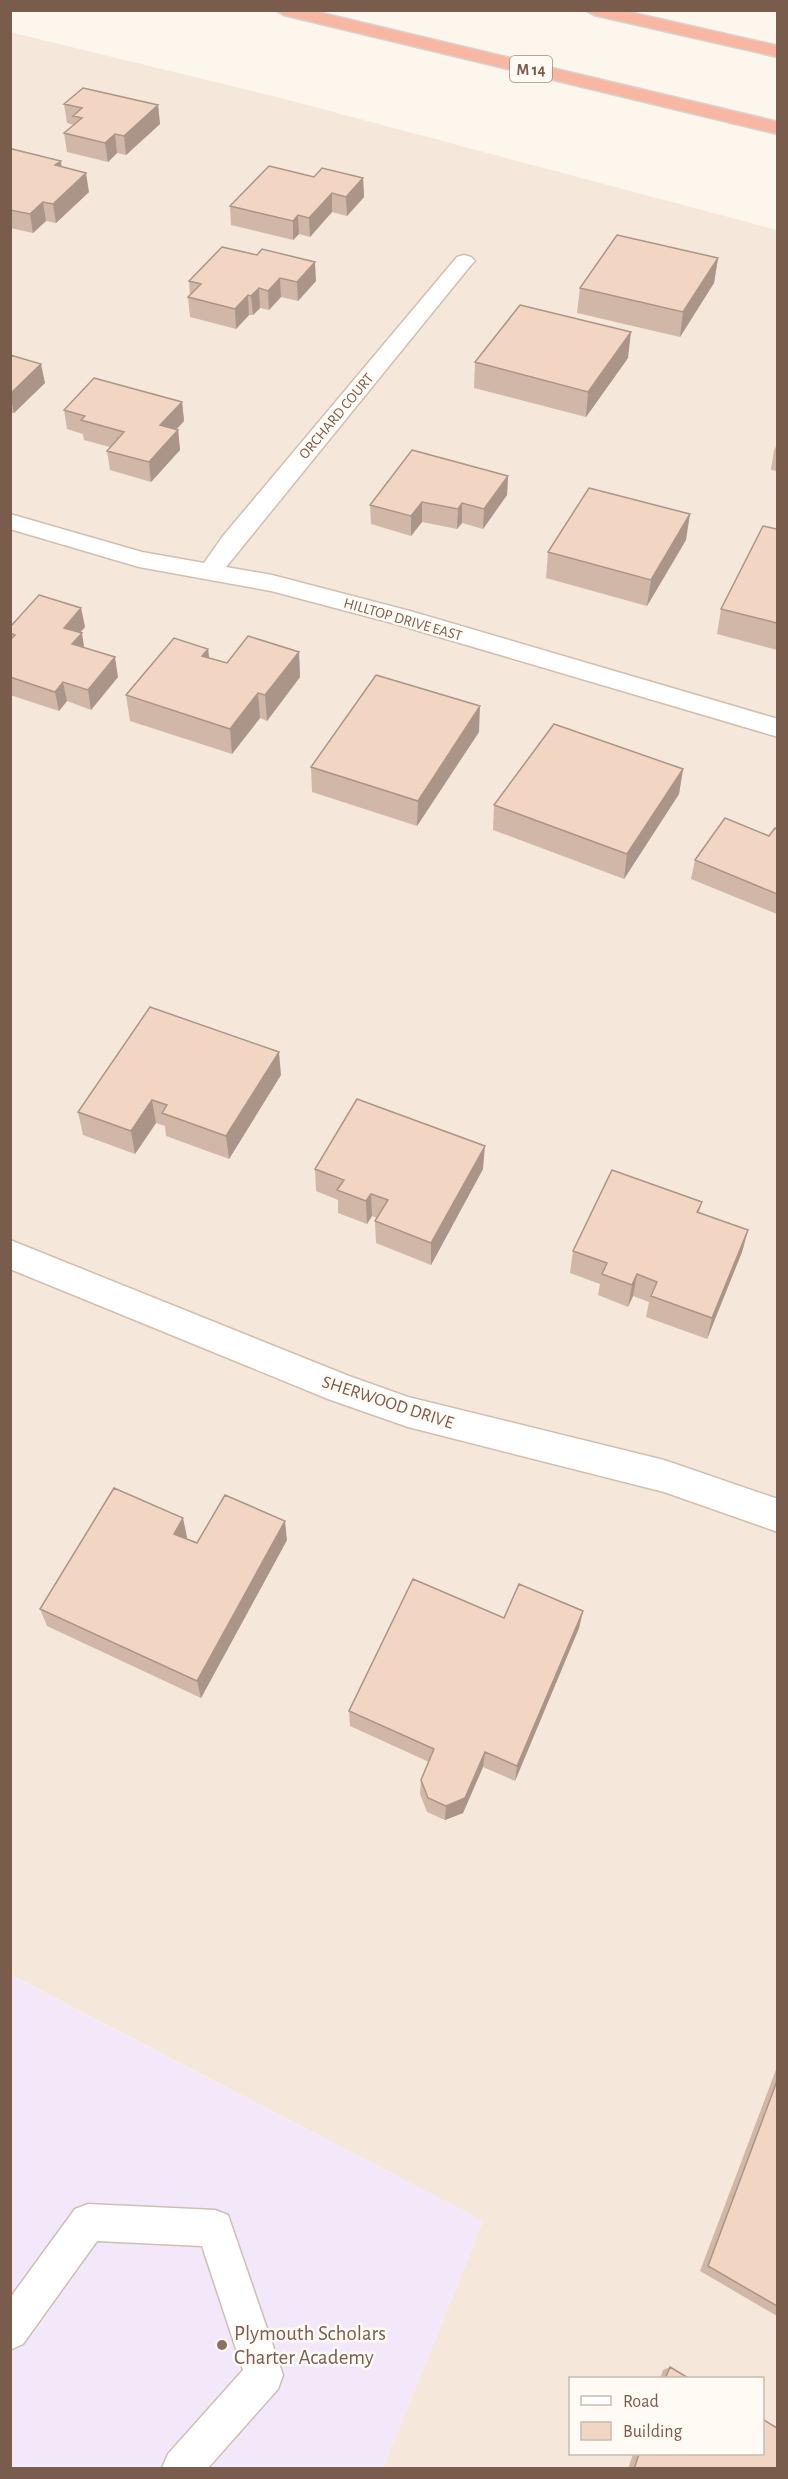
<svg xmlns="http://www.w3.org/2000/svg" width="788" height="2479" font-family="'Alegreya Sans',sans-serif">
	<style>
		.residential { fill: #f5e8da; fill-rule: evenodd }
		.education { fill: #f3e8fa }
		.lines { fill: none; stroke-linecap: round; stroke-linejoin: round }
		.service-casing { stroke: #d1beb0; stroke-width: 3 }
		.minor-casing { stroke: #d1beb0; stroke-width: 3 }
		.motorway-casing { stroke: #dad1cd; stroke-width: 3 }
		.service { fill: #fff; fill-rule: evenodd }
		.minor { fill: #fff; fill-rule: evenodd }
		.motorway { fill: #f7b7a3; fill-rule: evenodd }
		.wall { fill: #d1b7a8 }
		.shaded-wall { fill: #aa9588 }
		.building { fill: #f3d5c3; stroke: #aa9588; stroke-width: 1.5 }
		.education-dot { fill: #8d6e63; stroke: #fffaf3; stroke-width: 2 }
		.labels { text-anchor: middle; stroke-width: 5; stroke-linejoin: round; paint-order: stroke }
		.far-street-label { font-size: 15px; fill: #7a5c4d; stroke: #fffaf3 }
		.shield { fill: #fffaf3; stroke: #a28b7f; stroke-width: 1.5 }
		.shield-label { font-size: 16px; font-weight: bold; fill: #7a5c4d }
		.street-label { font-size: 18px; fill: #7a5c4d; stroke: #fffaf3 }
		.near-education-label { font-size: 21px; fill: #785e54; stroke: #fffaf3; text-anchor: start }
	</style>
	<rect width="100%" height="100%" fill="#fdf6ec"/>
	<path class="residential" d="M10,32L281,98L777,230V2468H383L483,2221L11,1975ZM570,2378H762V2454H570Z"/>
	<path class="education" d="M10,1975L483,2221L383,2468H11Z"/>
	<g class="lines">
		<g class="service-casing">
			<path id="service" d="M88,2204L215,2210L228,2215L283,2375L278,2389L208,2468H162L168,2454L243,2370L202,2246L97,2241L23,2344L10,2350V2298L75,2209Z"/>
		</g>
		<g class="minor-casing">
			<path id="minor" d="M464,255L471,257L475,261L471,265L226,567L272,575L410,611L778,719V737L392,623L271,591L139,567L10,529V514L142,552L204,563L223,536L457,257Z
				M10,1240L349,1376L408,1397L664,1460L778,1499V1532L664,1492L408,1427L328,1399L10,1269Z"/>
		</g>
		<g class="motorway-casing">
			<path id="motorway" d="M275,10H309L778,122V134L284,15Z
				M585,10H620L778,46V57L594,15Z"/>
		</g>
		<use href="#service" class="service"/>
		<use href="#minor" class="minor"/>
		<use href="#motorway" class="motorway"/>
	</g>
	<path class="wall" d="M64,104L158,105L160,124L126,155L117,153L108,162L67,152L64,133L74,125L67,123Z
		M10,151L61,167L89,192L56,223L46,221L33,233L10,228Z
		M314,177L363,178L364,197L347,216L332,212L310,237L299,234L293,240L231,225L230,206Z
		M222,247L316,281L298,301L281,297L269,310L260,308L253,315H249L236,329L190,317L188,297L190,296L189,281Z
		M718,258L714,283L680,337L577,313L580,288Z
		M10,355L45,383L14,413H10Z
		M628,358L586,417L474,388L475,362Z
		M182,402L184,421L176,430H178L180,450L151,482L110,470L107,451L110,447L84,440L83,434L67,429L64,410Z
		M777,445V471L771,470L774,450Z
		M508,476L507,495L483,529L462,523L457,529L422,522L411,536L371,524L370,505Z
		M777,529V650L717,634L721,609Z
		M686,540L647,606L546,578L548,552Z
		M81,608L85,627L80,633L84,648L118,677L91,710L67,701L59,711L10,695V627Z
		M208,649L209,658L227,663L299,652L300,677L267,721L260,718L232,754L130,721L126,695Z
		M479,732L417,826L312,792L311,767Z
		M683,769L679,794L624,879L493,830L494,805Z
		M777,829V914L691,879L695,860L769,836Z
		M281,1075L229,1159L166,1136L165,1126L156,1123L135,1154L83,1135L78,1112Z
		M315,1169H483L431,1265L376,1243L375,1221L377,1218L372,1216L367,1224L338,1213V1200L316,1191Z
		M702,1202L699,1213L748,1230L742,1252L707,1339L646,1317L649,1302L633,1296L628,1307L598,1295L600,1284L570,1273L573,1251Z
		M187,1537V1539L197,1543L287,1540L201,1698L47,1626L40,1609Z
		M583,1611L579,1628L515,1781L483,1767L463,1813L445,1820L427,1812L420,1794L421,1780L429,1762L350,1726L349,1711L504,1618Z
		M777,2067V2316L700,2271Z
		M670,2367L690,2379H660L663,2370Z
		M633,2454H762L777,2469H628Z"/>
	<path class="shaded-wall" d="M158,105L160,124L126,155L124,136Z
		M115,134L117,153L108,162L105,143Z
		M61,161L63,179L55,165Z
		M86,173L89,192L56,223L53,204Z
		M363,178L364,197L347,216L346,197Z
		M332,193V212L310,237L309,218Z
		M43,202L46,221L33,233L30,214Z
		M298,215L299,234L293,240V221Z
		M718,258L714,283L680,337L683,312Z
		M315,262L316,281L298,301L297,282Z
		M280,278L281,297L269,310L268,291Z
		M259,288L260,308L253,315L251,296Z
		M248,295L249,315L236,329L235,309Z
		M631,332L628,358L586,417L588,392Z
		M41,364L45,383L14,413L10,394Z
		M182,402L184,421L162,445L160,425Z
		M178,430L180,450L151,482L149,462Z
		M508,476L507,495L483,529L484,509Z
		M422,502V522L411,536V516Z
		M462,503V523L457,529L458,509Z
		M690,514L686,540L647,606L651,580Z
		M81,608L85,627L67,647L64,628Z
		M82,633L85,653L72,644Z
		M208,649L211,674L202,656Z
		M299,652L300,677L267,721L265,695Z
		M115,657L118,677L91,710L88,690Z
		M63,682L67,701L59,711L55,692Z
		M258,693L260,718L232,754L230,729Z
		M480,706L479,732L417,826L418,801Z
		M683,769L679,794L624,879L627,854Z
		M279,1052L281,1075L229,1159L226,1136Z
		M152,1100L156,1123L135,1154L131,1131Z
		M485,1146L483,1169L431,1265V1243Z
		M371,1194L372,1216L367,1224L366,1201Z
		M748,1230L742,1252L707,1339L712,1318Z
		M637,1274L633,1296L628,1307L632,1285Z
		M183,1518L187,1537L179,1552L174,1534Z
		M285,1521L287,1540L201,1698L197,1681Z
		M583,1611L579,1628L515,1781L517,1766Z
		M485,1752L483,1767L463,1813L445,1820L446,1806Z"/>
	<path class="building" d="M83,88L158,105L124,136L115,134L105,143L64,133L82,118L73,116L82,108L64,104Z
		M12,149L61,161L55,165L86,173L53,204L43,202L30,214L10,210V151Z
		M269,166L314,177L322,168L363,178L346,197L332,193L309,218L298,215L293,221L230,206Z
		M617,235L718,258L683,312L580,288Z
		M222,247L257,255L262,249L315,262L297,282L280,278L268,291L259,288L251,296L248,295L235,309L188,297L201,284L189,281Z
		M520,305L631,332L588,392L475,362Z
		M10,355L41,364L10,394Z
		M94,378L182,402L160,425L178,430L149,462L107,451L124,432L81,420L85,416L64,410Z
		M412,450L508,476L484,509L462,503L458,509L422,502L411,516L370,505Z
		M589,488L690,514L651,580L548,552Z
		M763,526L777,529V623L721,609Z
		M39,595L81,608L64,628L82,633L72,644L115,657L88,690L63,682L55,692L10,677V640L15,635L10,633V627Z
		M248,636L299,652L265,695L258,693L230,729L126,695L174,638L208,649L202,656L227,663Z
		M376,675L480,706L418,801L311,767Z
		M554,724L683,769L627,854L494,805Z
		M725,818L769,836L775,828L777,829V894L695,860Z
		M150,1007L279,1052L226,1136L162,1113L167,1105L152,1100L131,1131L78,1112Z
		M357,1099L485,1146L431,1243L375,1221L388,1200L371,1194L366,1201L337,1190L344,1180L315,1169Z
		M612,1170L702,1202L697,1212L748,1230L712,1318L651,1296L657,1282L637,1274L632,1285L602,1274L607,1263L573,1251Z
		M114,1488L183,1518L174,1534L197,1543L225,1495L285,1521L197,1681L40,1609Z
		M413,1579L504,1618L519,1584L583,1611L517,1766L485,1752L465,1798L446,1806L428,1798L421,1780L434,1749L349,1711Z
		M777,2081V2306L708,2266Z
		M670,2367L690,2379H665Z
		M762,2419L777,2428V2469H634L639,2454H762Z"/>
	<circle class="education-dot" cx="222" cy="2345" r="6"/>
	<g class="labels">
		<g class="far-street-label">
			<text transform="translate(336 416) rotate(-50)" y="5">ORCHARD COURT</text>
			<text transform="translate(403 619) rotate(16)" y="5">HILLTOP DRIVE EAST</text>
		</g>
		<rect class="shield" x="510" y="56" width="42" height="26" rx="4.5"/>
		<g class="shield-label">
			<text x="531" y="75">M 14</text>
		</g>
		<g class="street-label">
			<text transform="translate(388 1402) rotate(18)" y="6">SHERWOOD DRIVE</text>
		</g>
		<g class="near-education-label">
			<text x="234" y="2340">Plymouth Scholars<tspan x="234" dy="24">Charter Academy</tspan></text>
		</g>
	</g>
	<rect width="788" height="2479" fill="none" stroke="#7a5c4d" stroke-width="24"/>
	<rect x="569" y="2377" width="195" height="78" fill="#fffaf3" stroke="#cabbb1" stroke-width="1.5"/>
	<rect x="581" y="2396" width="30" height="9" fill="#ffffff" stroke="#cabbb1" stroke-width="1.5"/>
	<text x="623" y="2407" font-size="18" fill="#7a5c4d">Road</text>
	<rect x="581" y="2422" width="30" height="18" fill="#f3d5c3" stroke="#cabbb1" stroke-width="1.5"/>
	<text x="623" y="2437" font-size="18" fill="#7a5c4d">Building</text>
</svg>
